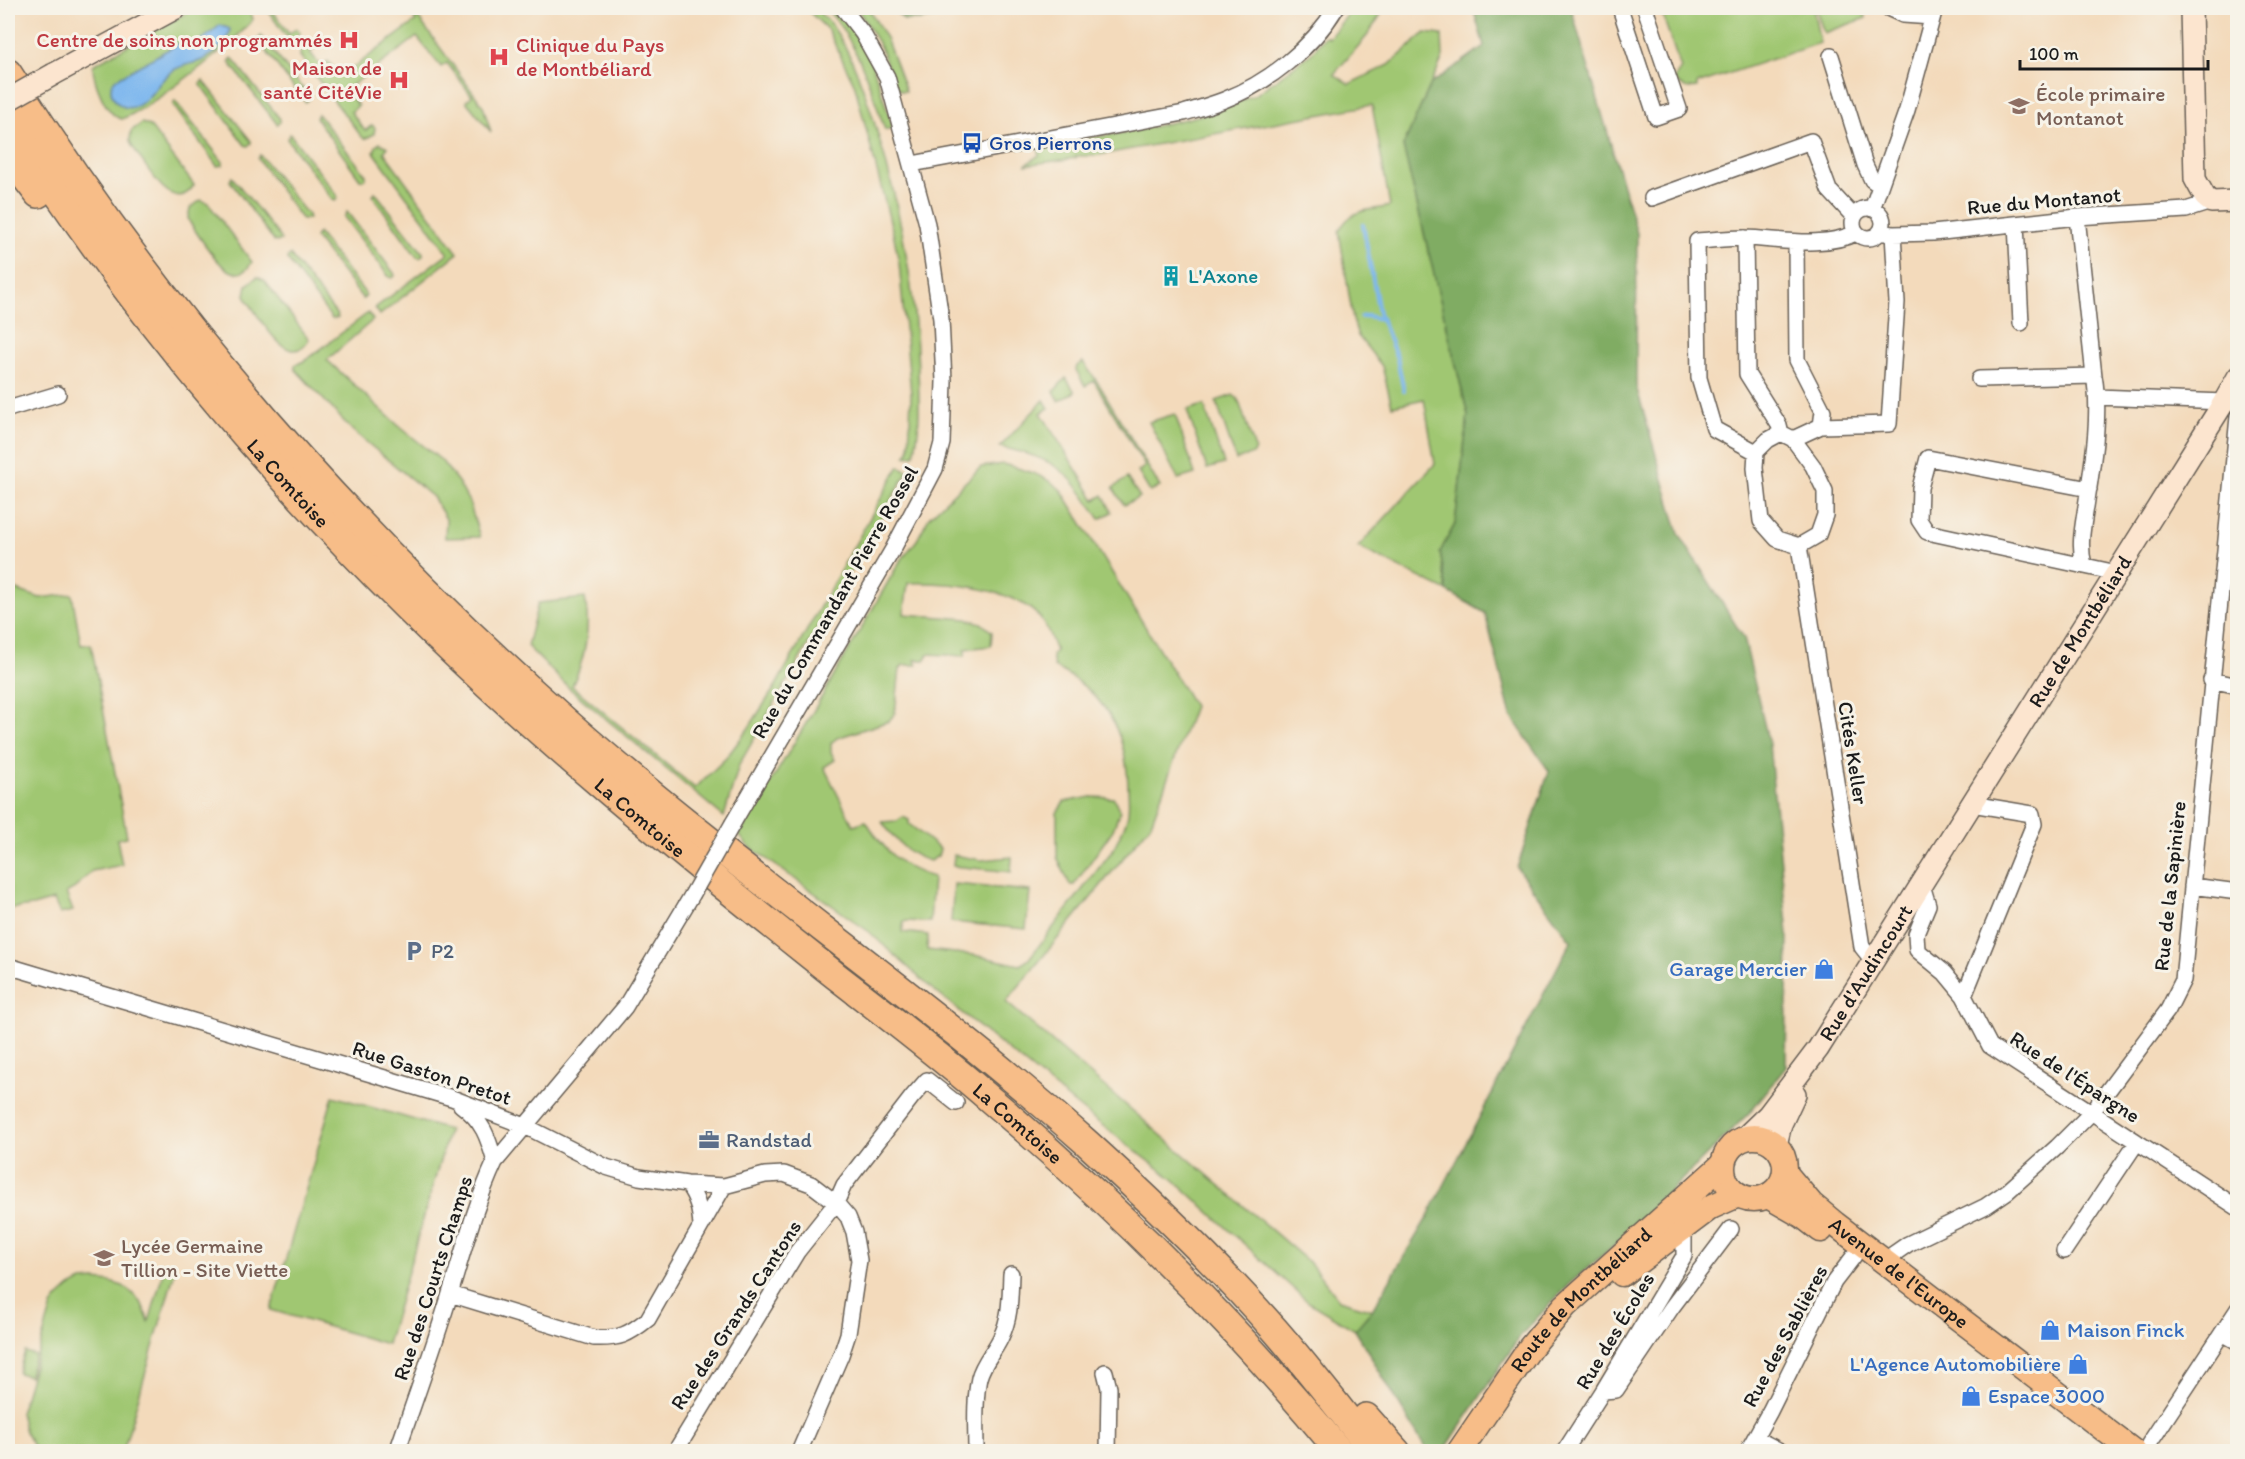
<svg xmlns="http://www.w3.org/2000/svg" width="2245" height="1459" font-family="Itim,sans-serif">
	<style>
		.green { fill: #a0c772; stroke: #5e7247; stroke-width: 1.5; fill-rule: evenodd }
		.forest { fill: #80ac64; stroke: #4e6440; stroke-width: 1.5 }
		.water { fill: #7eb7ee; stroke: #4d6a85; stroke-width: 1.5 }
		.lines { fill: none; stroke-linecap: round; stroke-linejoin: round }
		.stream { stroke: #7eb7ee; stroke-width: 4 }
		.street-casing { stroke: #675e54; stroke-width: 18 }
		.secondary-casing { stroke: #675e54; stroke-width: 24 }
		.primary-casing { stroke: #675e54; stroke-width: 27 }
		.highway-casing { stroke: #675e54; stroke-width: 30 }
		.street { stroke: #fff; stroke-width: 15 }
		.secondary { stroke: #fce5cf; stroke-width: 21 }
		.primary { stroke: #f7bd88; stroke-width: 24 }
		.highway { stroke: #f7bd88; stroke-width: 27 }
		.street-bridge-casing { stroke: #675e54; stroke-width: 18; stroke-linecap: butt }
		.secondary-bridge-casing { stroke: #675e54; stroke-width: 24; stroke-linecap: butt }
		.street-bridge { stroke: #fff; stroke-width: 15 }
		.secondary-bridge { stroke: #fce5cf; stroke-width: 21 }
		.labels { text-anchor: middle; stroke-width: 6; stroke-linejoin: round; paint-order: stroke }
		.health-label { font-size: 21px; fill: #be3a42; stroke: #f7f3e8; text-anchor: end }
		.education-label { font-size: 21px; fill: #785e54; stroke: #f7f3e8; text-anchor: start }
		.transit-label { font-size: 21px; fill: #164399; stroke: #f7f3e8; text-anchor: start }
		.street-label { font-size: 21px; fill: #1c1c1c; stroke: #f7f3e8 }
		.culture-label { font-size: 21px; fill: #0d838f; stroke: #f7f3e8; text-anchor: start }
		.service-label { font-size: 21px; fill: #4e5e75; stroke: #f7f3e8; text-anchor: start }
		.shop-label { font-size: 21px; fill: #366cbe; stroke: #f7f3e8; text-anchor: end }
	</style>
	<rect width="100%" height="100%" fill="#f7f3e8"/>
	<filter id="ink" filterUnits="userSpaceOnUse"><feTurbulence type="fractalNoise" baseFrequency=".0167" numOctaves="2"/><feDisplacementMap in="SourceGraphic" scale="12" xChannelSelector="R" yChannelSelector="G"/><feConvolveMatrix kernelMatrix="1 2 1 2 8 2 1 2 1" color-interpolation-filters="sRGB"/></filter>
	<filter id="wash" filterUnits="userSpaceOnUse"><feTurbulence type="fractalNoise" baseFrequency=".008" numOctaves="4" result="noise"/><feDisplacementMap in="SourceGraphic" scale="24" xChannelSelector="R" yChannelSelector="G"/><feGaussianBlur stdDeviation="1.35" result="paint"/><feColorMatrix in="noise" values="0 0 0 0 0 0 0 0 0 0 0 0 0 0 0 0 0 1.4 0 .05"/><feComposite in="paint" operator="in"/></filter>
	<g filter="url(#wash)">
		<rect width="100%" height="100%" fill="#f3dabb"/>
		<path class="green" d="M195,8H249L253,19C241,39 144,113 121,119C105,114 93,81 93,65Z
			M266,8H271L289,34L297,28L300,33L294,40L288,39Z
			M406,8H411L483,106L491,132L466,101L472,96L447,63L441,67L417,37L346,90L358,106L351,112L365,131L372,125L375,128L374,134L365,139L361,136L300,56L301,49L312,43L317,46L310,52L321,67L328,61L338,74L343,75L416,21Z
			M805,8H814C820,14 828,19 833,27C852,54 863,87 873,118C899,200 915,283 918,369C919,397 921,427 914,455L905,456L909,451L911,394L899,263L894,237L855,86L828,30Z
			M825,8H838L864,46L875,72L893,128L885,130C870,87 858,41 825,8Z
			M857,8H868L870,11L886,38L906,91H901L895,86L880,46Z
			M1353,8H1385L1367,36L1334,74L1349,84L1389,65L1425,33L1442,35L1443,57L1403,146L1468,415L1455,524L1440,552L1447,591L1358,547L1435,464L1424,399L1392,406L1382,366L1358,336L1353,320L1339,231C1352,207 1367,212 1390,206L1372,105L1094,156H1076V158L1025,165L1039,155V146L1135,131L1198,116L1255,95L1312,53L1325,36L1329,38Z
			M1660,8H1813L1820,43L1697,84V88C1686,89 1681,87 1674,79L1681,69Z
			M1823,8H1863L1866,18L1824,33L1816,10Z
			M261,36L309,96V99L306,102L303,100L258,40Z
			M232,58L280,119V122L277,124L229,62Z
			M203,80L251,141V143L248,146L245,145L200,84Z
			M175,101L223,162V165L217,166L173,105Z
			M318,114L366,175V178L363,180L360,179L316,118Z
			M142,123L150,126L194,185C173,219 145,163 132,146L130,141L131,131Z
			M290,134L337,195L338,198L335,200L332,199L287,139Z
			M380,143L388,147L384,152L458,253L380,315L375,308L448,253L374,152L376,146Z
			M260,155L308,215L309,219L302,220L258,159Z
			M232,177L280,237L281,240L277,242L274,241L230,181Z
			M375,192L423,253V255L420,258L417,257L373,196Z
			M201,200L208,203L252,262C233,297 202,239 190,223L188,218L190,208Z
			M347,212L394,273L395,276L392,278L389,277L344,217Z
			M318,233L365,293L366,296L363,299L315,237Z
			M290,255L337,315L338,318L332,319L287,259Z
			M257,277L264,280L309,339C289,374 259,316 247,300L245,295L247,285Z
			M368,313L373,320L327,360L400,427L441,460L458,482L469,502L480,537L445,538L446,519L433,497L353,431L295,369V365L306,360Z
			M1083,362L1100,386L1160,487L1150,492L1138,472L1145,466L1094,381L1085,386L1076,370L1077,366Z
			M1066,378L1075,392L1059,401L1054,391Z
			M1233,395L1238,399L1255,449L1253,454L1236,460L1216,401Z
			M1044,400L1049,408L1041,413L1095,500L1103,495L1112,512L1100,519C1067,470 1059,460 1000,447Z
			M1204,405L1224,464L1207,469L1187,410Z
			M1175,414L1195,474L1178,479L1149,422Z
			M1003,464C1025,470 1046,475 1062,491L1194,706L1151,824L1006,1002L1310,1263L1339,1300L1372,1310L1355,1330L1308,1302L1174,1180L1086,1113L931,988L868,931L747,845L739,835L817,705L899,563L917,540L929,517L981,467ZM908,583C947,582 1023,587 1045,625C1050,633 1052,643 1056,651L1052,655L1054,667C1104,692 1126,730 1128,785C1128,795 1130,808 1127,818C1124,829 1117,841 1112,851L1028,960L1020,965L974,955L927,950L928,935L902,932L904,921L930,922L933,877C900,868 884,850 866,821L853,825L824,767L835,760L831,752V743L837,738L889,721L895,713L900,669L903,665H917L915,660H926L927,654L965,656V649L991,646L992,632L981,623L967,619L904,614Z
			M899,466L908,471L901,483L739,765L724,817L570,689L527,646L538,603L585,598C591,627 585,660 572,686L695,788L726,758L748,729L775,687Z
			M1127,478L1140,497L1124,505L1113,488Z
			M8,587L40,598L72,594L81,645L91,644L127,837L117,839L122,865L92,871L75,888L66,893L73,911L60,914L54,900L33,906L8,909Z
			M1091,797L1114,798L1120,811L1113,830L1074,885H1070L1057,857V813L1064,802Z
			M903,817L909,820V824L940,849L938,856L930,861C908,855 895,840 882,822L897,821Z
			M954,855L981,860L1012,857L1011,872L953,866Z
			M954,884L1030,891L1026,929L951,922Z
			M333,1096L449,1130L387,1344L271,1310Z
			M164,1269L175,1271L123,1451H36L25,1432L20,1413L52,1306L58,1298L70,1287L82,1281L96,1280L110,1282L123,1286L132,1293L142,1304L149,1322Z
			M25,1352L35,1355L29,1376L18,1373Z"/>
		<path class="forest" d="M892,8H988L921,20H904Z
			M1473,8H1571L1637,233L1636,386L1679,534L1744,638L1769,744L1788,934L1786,1067L1750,1112L1629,1232L1568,1285L1521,1335L1444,1451H1427L1355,1330L1372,1310L1427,1218L1571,941L1517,868L1549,771L1511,716L1485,613L1447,591L1440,552L1455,524L1468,415L1403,146L1431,84L1484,46Z"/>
		<path class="water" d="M220,25L230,29C230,41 212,56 200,61C192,64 182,65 174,70C159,78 151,102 134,107C118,112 103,90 116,79L181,42C197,47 209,35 220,25Z"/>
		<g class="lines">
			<path class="stream" d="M1363,225L1379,313L1397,358L1404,391
				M1361,317L1367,316L1381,319"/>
		</g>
	</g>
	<g filter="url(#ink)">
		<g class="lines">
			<g class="street-casing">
				<path id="street" d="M1620,8L1656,117L1679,109L1645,8
					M1888,8L1903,15L1932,17
					M1831,56L1865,165L1872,180L1879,185
					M912,164L1184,113C1197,109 1211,105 1224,100C1268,83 1312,48 1336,8
					M1652,198L1811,141L1829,190L1854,217
					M1853 223a15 15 0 1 1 30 0a15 15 0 1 1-30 0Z
					M1872,209L1907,110L1935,8
					M2077,217L2094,376C2101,414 2093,461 2087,500C2084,522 2078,543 2084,565
					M2016,224L2021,323
					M1880,232L1893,234L1933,233L2077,217L2186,210L2211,202
					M1745,238L1747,374L1779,425L1781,433L1793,439L1813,466L1825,491V515L1818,535L1799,546L1862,947L1874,962
					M1979,379L2094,376
					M2098,397L2224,402
					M8,409L58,394
					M1821,426L1889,424L1897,302L1893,234
					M1781,433L1768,440L1756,452L1755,468L1761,521L1777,539L1799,546
					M1793,439L1821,426L1823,411L1797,360L1796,242
					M1756,452L1714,429L1699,378L1697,241C1713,240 1728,238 1744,238C1781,239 1822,249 1856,233
					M2089,489L1928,458L1920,488L1919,520L1927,532L2117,573
					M2211,680L2238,686
					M733,823L893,549L935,469L942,443L944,381L941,319L927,224L887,77L863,34L843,8
					M1922,885L1928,905L1916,934L1917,950L1945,973L1964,996L1990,1046L2238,1208
					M2192,886L2238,892
					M8,966L452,1098L525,1126L606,1167L639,1177L687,1184L724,1186L765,1175L784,1174L811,1184L836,1203L848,1217L854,1232L859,1260L848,1334L841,1355L799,1452
					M1964,996L2034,824L2032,814L1972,804
					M461,1105C483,1121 488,1137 495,1162
					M687,1184C697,1197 700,1209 701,1226
					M2064,1251L2137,1142
					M1885,1260L1908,1244L1986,1206L2008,1191L2057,1147L2092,1112L2168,1010L2183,980L2238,417
					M450,1294L594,1338C620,1339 628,1335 648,1319L724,1186
					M2222,1333L2238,1342
					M1105,1372L1109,1388L1108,1452
					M1603,1391L1616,1390L1672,1307L1731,1229
					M1755,1438L1782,1452
					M2149,1444L2238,1309
					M397,1452C415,1399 434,1347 450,1294C464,1249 475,1205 495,1162L625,1007L692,895
					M675,1452L797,1252L836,1203L844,1185L912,1097L927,1080L956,1103
					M976,1452C976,1427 974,1402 979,1378C983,1362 995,1351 1001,1337C1011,1317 1010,1295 1011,1274
					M1564,1452L1603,1391L1684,1256V1228
					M1747,1452L1770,1411L1834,1282L1854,1256"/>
			</g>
			<g class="secondary-casing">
				<g id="secondary">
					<path d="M2191,8L2195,179L2205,197L2211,202L2238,201"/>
					<path d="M54,74L176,8"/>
					<path id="s1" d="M1744,1138L1768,1115L1818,1049L2224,402L2238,377"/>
					<path d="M1776,1145L1781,1124L1795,1094"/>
				</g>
			</g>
			<g class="primary-casing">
				<g id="primary">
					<circle cx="1754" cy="1168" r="31"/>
					<path id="s2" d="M1785,1173L1811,1204L1835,1224L2134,1452"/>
					<path d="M1768,1196L1803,1216L1821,1230"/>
					<path d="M1622,1274L1711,1207L1738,1195"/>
					<path id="s3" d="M1459,1452L1530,1348L1565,1306L1722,1165"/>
				</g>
			</g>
			<g class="highway-casing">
				<g id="highway">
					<path d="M8,73C162,317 352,533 569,724C736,871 921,995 1087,1143C1152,1202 1217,1264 1275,1330C1309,1369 1341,1411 1374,1452"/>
					<path id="s4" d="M8,119C169,371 372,591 600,784C677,850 757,913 836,976C889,1017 942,1057 992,1101C1118,1208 1235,1324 1340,1452"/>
					<path d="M8,155L38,194"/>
					<path d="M1366,1417L1397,1452"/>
				</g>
			</g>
			<use href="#street" class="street"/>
			<use href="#secondary" class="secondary"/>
			<use href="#primary" class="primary"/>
			<use href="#highway" class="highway"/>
			<g class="street-bridge-casing">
				<path id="street-bridge" d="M692,895L733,823"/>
			</g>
			<g class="secondary-bridge-casing">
				<path id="secondary-bridge" d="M8,100L54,74"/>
			</g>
			<use href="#street-bridge" class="street-bridge"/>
			<use href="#secondary-bridge" class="secondary-bridge"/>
		</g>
	</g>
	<defs>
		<g id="hospital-bare" transform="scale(1.62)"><path d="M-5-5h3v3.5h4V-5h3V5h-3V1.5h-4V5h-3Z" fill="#e0444e" stroke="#f7f3e8" stroke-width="2.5" paint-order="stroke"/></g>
		<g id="school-bare" transform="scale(1.62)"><path d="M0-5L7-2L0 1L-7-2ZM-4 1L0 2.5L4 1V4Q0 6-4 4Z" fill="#8d6e63" stroke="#f7f3e8" stroke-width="2.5" paint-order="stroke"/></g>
		<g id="bus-bare" transform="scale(1.62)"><path d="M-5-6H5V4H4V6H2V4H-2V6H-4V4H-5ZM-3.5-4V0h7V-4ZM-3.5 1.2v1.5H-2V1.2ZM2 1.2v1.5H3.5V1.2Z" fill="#1a4fb4" stroke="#f7f3e8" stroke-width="2.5" paint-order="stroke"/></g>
		<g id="building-bare" transform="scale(1.62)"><path d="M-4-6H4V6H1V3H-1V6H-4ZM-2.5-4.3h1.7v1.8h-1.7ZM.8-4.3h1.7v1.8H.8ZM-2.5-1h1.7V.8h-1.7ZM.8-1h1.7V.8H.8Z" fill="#0f9aa8" stroke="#f7f3e8" stroke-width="2.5" paint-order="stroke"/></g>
		<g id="parking-bare" transform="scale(1.62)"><path d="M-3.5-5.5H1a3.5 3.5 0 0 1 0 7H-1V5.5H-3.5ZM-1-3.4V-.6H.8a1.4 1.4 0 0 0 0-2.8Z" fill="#5c6f8a" stroke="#f7f3e8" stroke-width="2.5" paint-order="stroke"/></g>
		<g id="shop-bare" transform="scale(1.62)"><path d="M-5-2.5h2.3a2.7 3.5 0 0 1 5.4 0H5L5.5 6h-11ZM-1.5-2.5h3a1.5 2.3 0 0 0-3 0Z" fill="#3f7fe0" stroke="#f7f3e8" stroke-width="2.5" paint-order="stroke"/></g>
		<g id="office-bare" transform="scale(1.62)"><path d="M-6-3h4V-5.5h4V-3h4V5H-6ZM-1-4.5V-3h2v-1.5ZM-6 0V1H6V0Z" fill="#5c6f8a" stroke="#f7f3e8" stroke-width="2.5" paint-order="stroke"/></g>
	</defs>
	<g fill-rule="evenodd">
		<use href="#hospital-bare" x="349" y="40"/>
		<use href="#hospital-bare" x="499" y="57"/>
		<use href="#hospital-bare" x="399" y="80"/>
		<use href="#school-bare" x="2019" y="106"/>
		<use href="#bus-bare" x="972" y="143"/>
		<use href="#building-bare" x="1171" y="276"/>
		<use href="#parking-bare" x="414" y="951"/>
		<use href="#shop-bare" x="1824" y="969"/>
		<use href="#office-bare" x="709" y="1140"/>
		<use href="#school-bare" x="104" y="1258"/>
		<use href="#shop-bare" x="2050" y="1330"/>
		<use href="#shop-bare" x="2078" y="1364"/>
		<use href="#shop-bare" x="1971" y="1396"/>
	</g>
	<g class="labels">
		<g class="health-label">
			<text x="332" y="47">Centre de soins non programmés</text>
			<text x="516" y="52" text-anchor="start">Clinique du Pays<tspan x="516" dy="24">de Montbéliard</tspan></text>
			<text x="382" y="75">Maison de<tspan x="382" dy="24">santé CitéVie</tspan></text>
		</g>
		<g class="education-label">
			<text x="2036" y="101">École primaire<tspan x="2036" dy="24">Montanot</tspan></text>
			<text x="121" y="1253">Lycée Germaine<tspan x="121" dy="24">Tillion - Site Viette</tspan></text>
		</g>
		<g class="transit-label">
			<text x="989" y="150">Gros Pierrons</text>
		</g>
		<g class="street-label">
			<text transform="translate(2044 201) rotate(-5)" y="7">Rue du Montanot</text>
			<text dy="7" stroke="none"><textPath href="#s4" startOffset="460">La Comtoise</textPath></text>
			<text transform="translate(835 602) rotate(-60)" y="7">Rue du Commandant Pierre Rossel</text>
			<text dy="7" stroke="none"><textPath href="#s1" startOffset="609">Rue de Montbéliard</textPath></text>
			<text transform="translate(1853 753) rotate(81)" y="7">Cités Keller</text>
			<text dy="7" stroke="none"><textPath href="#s4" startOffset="946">La Comtoise</textPath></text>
			<text transform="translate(2170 886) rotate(-84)" y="7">Rue de la Sapinière</text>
			<text dy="7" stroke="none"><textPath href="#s1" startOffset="206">Rue d'Audincourt</textPath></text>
			<text transform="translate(432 1073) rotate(18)" y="7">Rue Gaston Pretot</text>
			<text transform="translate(2075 1077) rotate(33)" y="7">Rue de l'Épargne</text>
			<text dy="7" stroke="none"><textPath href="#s4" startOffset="1432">La Comtoise</textPath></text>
			<text dy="7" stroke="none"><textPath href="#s2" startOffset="152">Avenue de l'Europe</textPath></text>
			<text transform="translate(433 1278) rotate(-72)" y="7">Rue des Courts Champs</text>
			<text dy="7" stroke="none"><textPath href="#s3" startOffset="196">Route de Montbéliard</textPath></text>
			<text transform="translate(736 1315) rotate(-57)" y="7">Rue des Grands Cantons</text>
			<text transform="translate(1615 1331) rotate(-59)" y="7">Rue des Écoles</text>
			<text transform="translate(1785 1336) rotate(-62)" y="7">Rue des Sablières</text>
		</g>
		<g class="culture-label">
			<text x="1188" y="283">L'Axone</text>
		</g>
		<g class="service-label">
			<text x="431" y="958">P2</text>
			<text x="726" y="1147">Randstad</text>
		</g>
		<g class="shop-label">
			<text x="1807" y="976">Garage Mercier</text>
			<text x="2067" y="1337" text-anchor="start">Maison Finck</text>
			<text x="2061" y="1371">L'Agence Automobilière</text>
			<text x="1988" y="1403" text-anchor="start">Espace 3000</text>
		</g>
	</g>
	<rect width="2245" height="1459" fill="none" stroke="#f7f3e8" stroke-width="30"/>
	<path d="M2020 60v9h188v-9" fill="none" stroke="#1c1c1c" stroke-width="3"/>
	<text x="2029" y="60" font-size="18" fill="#1c1c1c" stroke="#f7f3e8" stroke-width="4.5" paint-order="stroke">100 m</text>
</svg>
